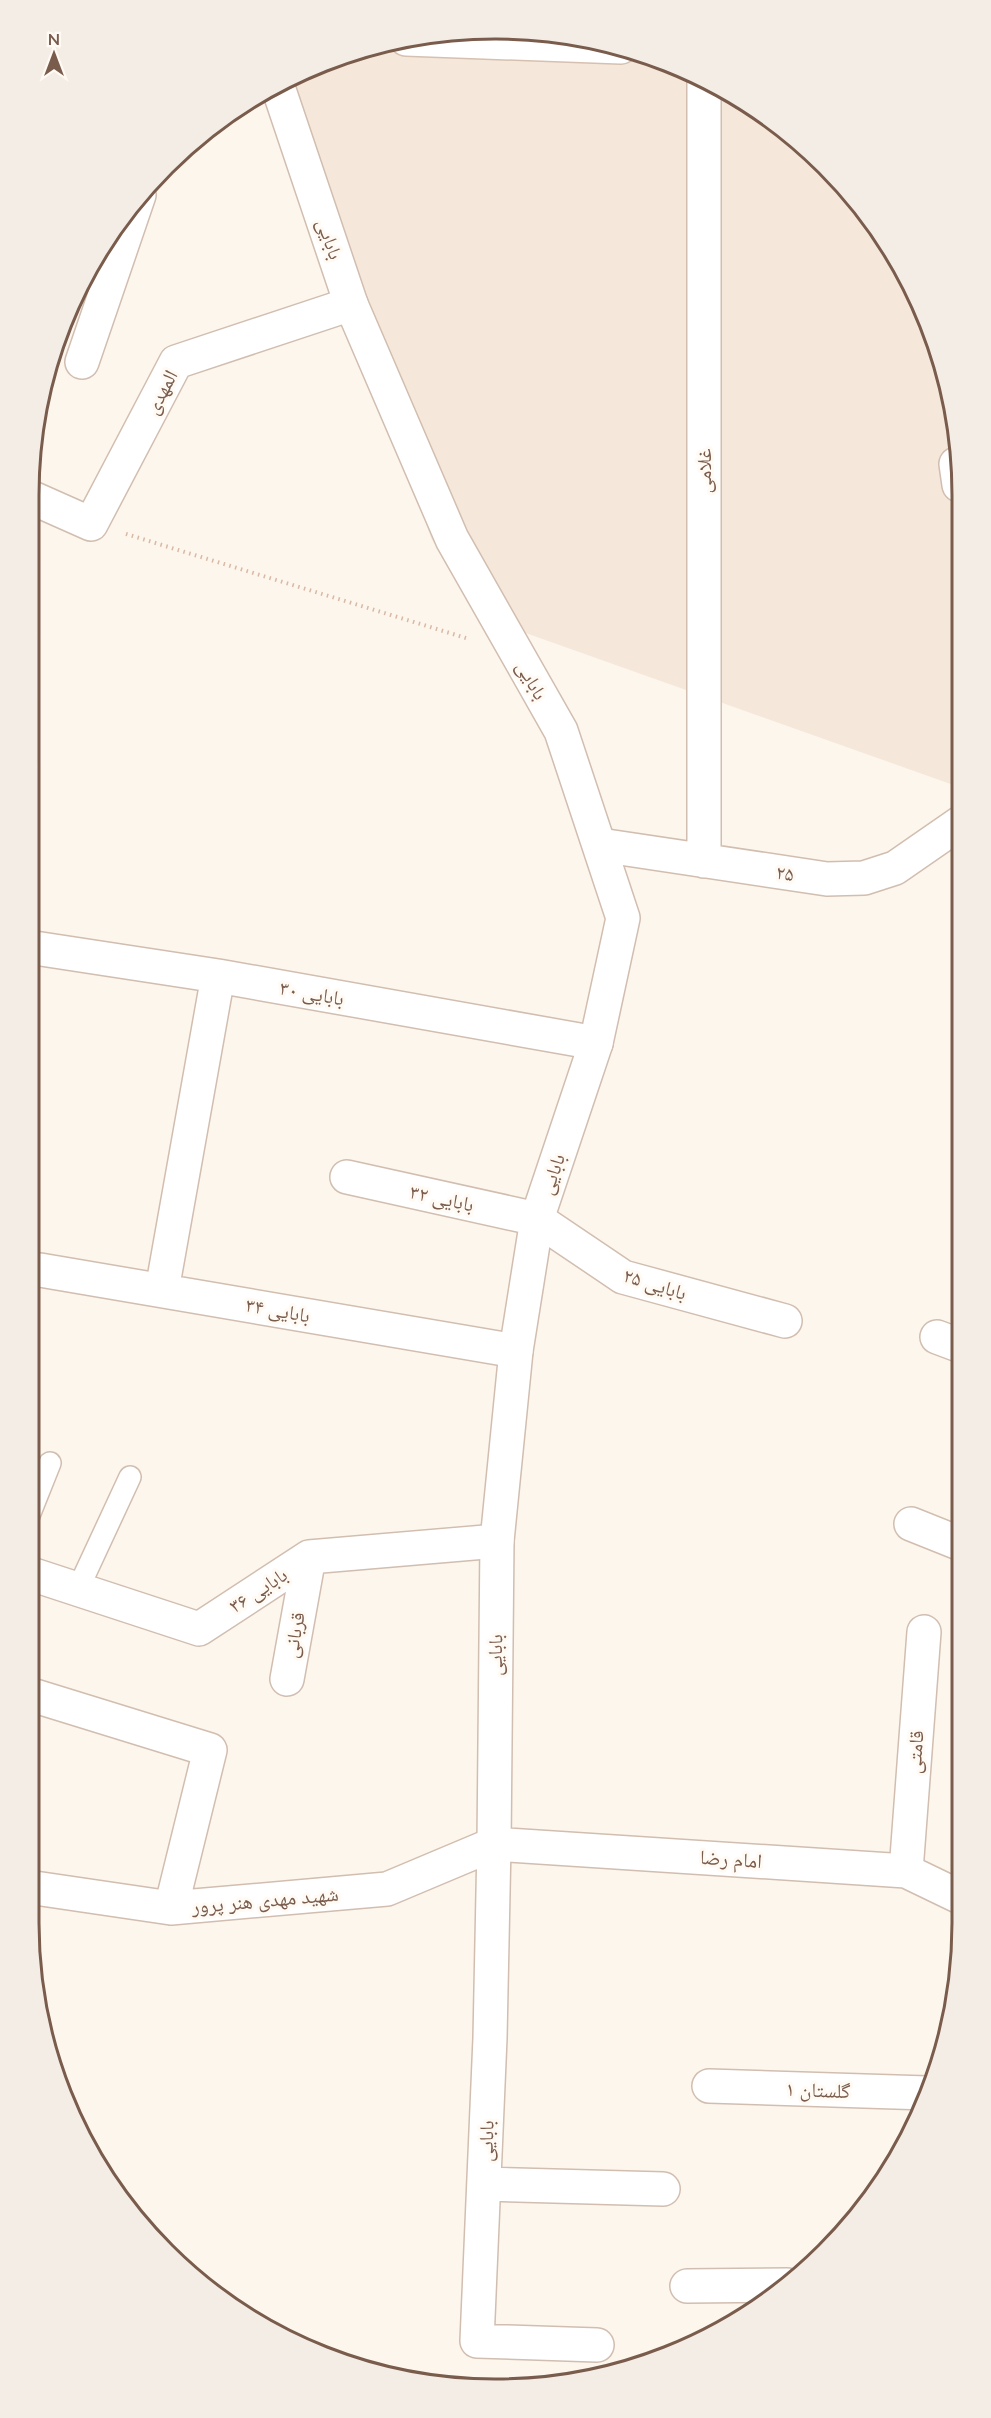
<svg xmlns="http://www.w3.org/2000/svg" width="991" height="2418" font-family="Lato,'Noto Naskh Arabic',sans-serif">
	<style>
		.residential { fill: #f5e8da }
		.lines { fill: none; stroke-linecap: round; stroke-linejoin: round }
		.service-casing { stroke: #d1beb0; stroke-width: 24 }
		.minor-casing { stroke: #d1beb0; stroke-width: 36 }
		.tertiary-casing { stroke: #d1beb0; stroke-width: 36 }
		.secondary-casing { stroke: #d6c0b0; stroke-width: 36 }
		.path { stroke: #d9b8a5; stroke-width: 4; stroke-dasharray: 1.5 4.5; stroke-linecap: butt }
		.service { stroke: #fff; stroke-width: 21 }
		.minor { stroke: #fff; stroke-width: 33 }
		.tertiary { stroke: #fff; stroke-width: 33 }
		.secondary { stroke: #fff; stroke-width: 33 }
		.labels { text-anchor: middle; stroke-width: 6; stroke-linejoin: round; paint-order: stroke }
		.street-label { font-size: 20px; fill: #7a5c4d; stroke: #fffaf3 }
		.rim { fill: none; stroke: #7a5c4d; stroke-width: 3 }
	</style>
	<rect width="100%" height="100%" fill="#fdf6ec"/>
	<path class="residential" d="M465,30L556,32L645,53L755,107L847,188L927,316L958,434L959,787L478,616L431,538L276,85L289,77L374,45Z"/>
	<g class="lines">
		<g class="service-casing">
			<path id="service" d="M28,1518L50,1463
				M78,1589L130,1477"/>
		</g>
		<g class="minor-casing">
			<path id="minor" d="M704,82V861
				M82,362L139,195
				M956,464L959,485
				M28,496L91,524L176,362L351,304
				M600,845L827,879L864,878L895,868L960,823
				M28,947L218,976L596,1043
				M347,1177L537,1219L623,1277L785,1321
				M40,1270L516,1351
				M162,1290L218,976
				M937,1337L961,1346
				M911,1524L961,1544
				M28,1573L199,1629L309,1557L497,1541
				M287,1679L309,1557
				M35,1696L210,1750L171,1908
				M906,1871L924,1632
				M28,1887L171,1908L387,1889L494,1844L490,2038L477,2341L597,2345
				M709,2086L927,2093
				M484,2184L663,2189
				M687,2286L787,2285"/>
		</g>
		<g class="tertiary-casing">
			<path id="tertiary" d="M277,84L351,304L452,539L561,731L623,918L596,1043L537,1219L516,1351L497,1541L494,1844L906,1871L962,1898"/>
		</g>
		<g class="secondary-casing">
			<path id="secondary" d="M406,39L621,47"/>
		</g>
		<path class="path" d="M126,534L466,638"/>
		<use href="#service" class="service"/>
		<use href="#minor" class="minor"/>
		<use href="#tertiary" class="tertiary"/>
		<use href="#secondary" class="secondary"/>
	</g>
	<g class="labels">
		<g class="street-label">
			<text transform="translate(330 239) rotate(71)" y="7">بابایی</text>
			<text transform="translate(161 392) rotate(-62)" y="7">المهدی</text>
			<text transform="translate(704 471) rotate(-90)" y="7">غلامی</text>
			<text transform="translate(532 680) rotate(60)" y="7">بابایی</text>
			<text transform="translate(785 873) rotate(8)" y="7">۲۵</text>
			<text transform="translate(312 993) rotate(10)" y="7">بابایی ۳۰</text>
			<text transform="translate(552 1174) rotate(-71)" y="7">بابایی</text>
			<text transform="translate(442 1198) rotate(12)" y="7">بابایی ۳۲</text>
			<text transform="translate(655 1284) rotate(17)" y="7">بابایی ۲۵</text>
			<text transform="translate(278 1310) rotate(10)" y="7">بابایی ۳۴</text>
			<text transform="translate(258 1590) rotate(-33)" y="7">بابایی ۳۶</text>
			<text transform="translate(294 1635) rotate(-80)" y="7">قربانی</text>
			<text transform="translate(495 1655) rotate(-89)" y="7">بابایی</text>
			<text transform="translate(915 1752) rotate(-86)" y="7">قامتی</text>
			<text transform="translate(731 1859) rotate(4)" y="7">امام رضا</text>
			<text transform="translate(265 1900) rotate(-5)" y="7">شهید مهدی هنر پرور</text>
			<text transform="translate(818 2090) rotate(2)" y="7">گلستان ۱</text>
			<text transform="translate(486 2141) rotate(-88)" y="7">بابایی</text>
		</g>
	</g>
	<path d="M0 0H991V2418H0ZM495 39H496A456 456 0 0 1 952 495V1923A456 456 0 0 1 496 2379H495A456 456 0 0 1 39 1923V495A456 456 0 0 1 495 39Z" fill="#f4ede6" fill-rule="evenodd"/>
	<path class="rim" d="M495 39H496A456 456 0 0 1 952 495V1923A456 456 0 0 1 496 2379H495A456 456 0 0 1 39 1923V495A456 456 0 0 1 495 39Z"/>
	<g transform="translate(54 54)" stroke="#fffaf3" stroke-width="4.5" paint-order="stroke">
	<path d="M0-4.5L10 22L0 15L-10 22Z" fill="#7a5c4d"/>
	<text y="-9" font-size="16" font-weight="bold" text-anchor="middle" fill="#7a5c4d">N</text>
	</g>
</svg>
